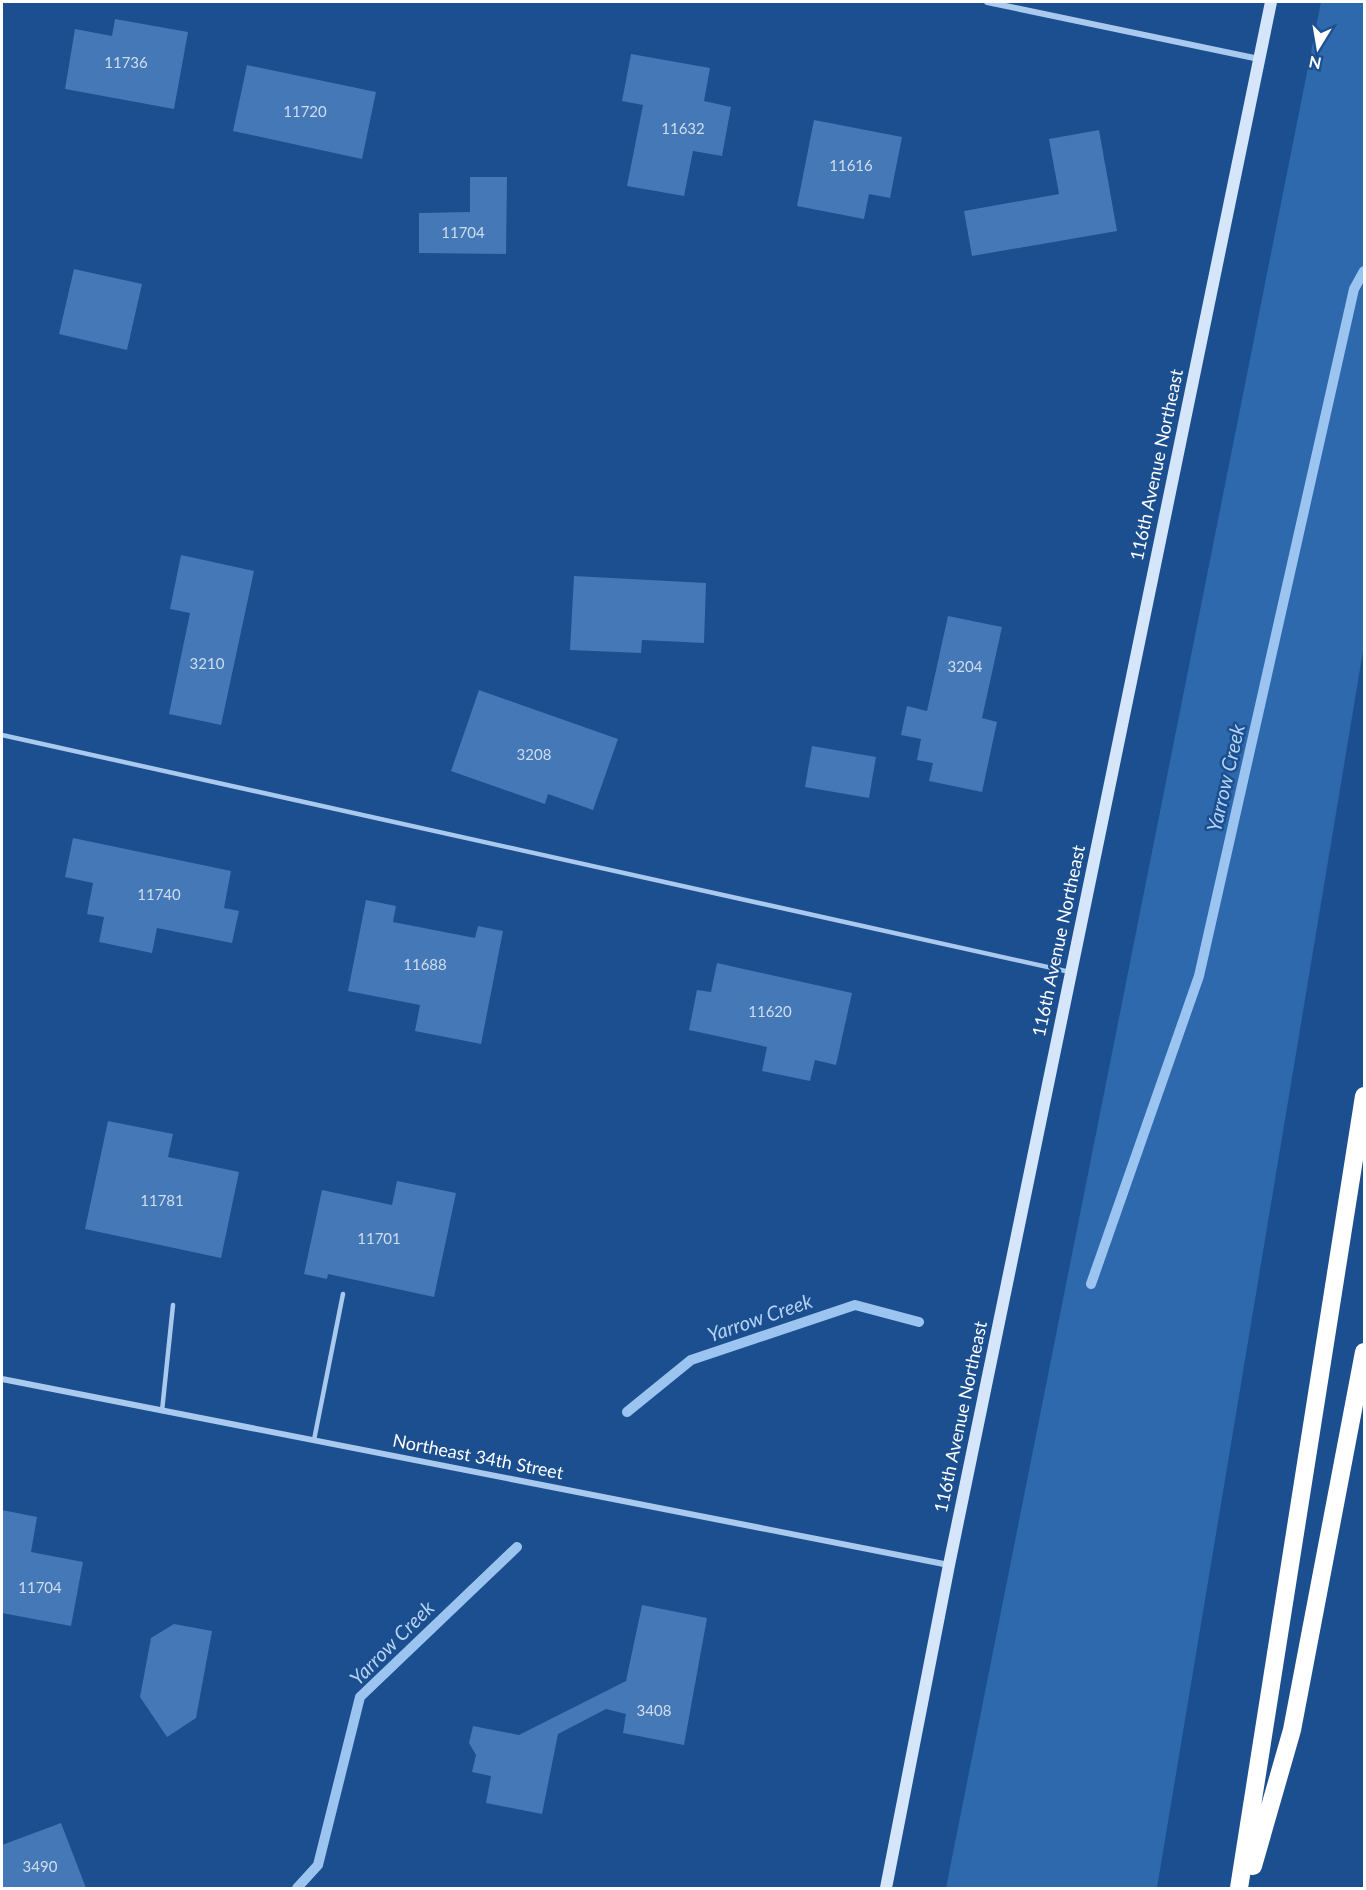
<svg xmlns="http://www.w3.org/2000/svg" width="1366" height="1890" font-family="Lato,sans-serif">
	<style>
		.green { fill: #2e69ad }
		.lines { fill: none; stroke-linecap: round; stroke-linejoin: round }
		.stream { stroke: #9cc4f0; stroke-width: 10 }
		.building { fill: #4478b7 }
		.lane { stroke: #a9c9ee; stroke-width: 4.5 }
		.street { stroke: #a9c9ee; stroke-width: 6 }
		.secondary { stroke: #d6e6fa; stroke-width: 12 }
		.highway { stroke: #fff; stroke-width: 18 }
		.labels { text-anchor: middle; stroke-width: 5; stroke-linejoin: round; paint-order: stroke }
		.number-label { font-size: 15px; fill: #d0dded }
		.street-label { font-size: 18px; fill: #fff; stroke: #1b4f8f }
		.water-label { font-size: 20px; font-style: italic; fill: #b5d3f5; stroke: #1b4f8f }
	</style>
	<rect width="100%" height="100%" fill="#1b4f8f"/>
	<path class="green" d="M1321,2H1364V645L1157,1888H946Z"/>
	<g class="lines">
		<path class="stream" d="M1091,1284L1199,976L1354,289L1364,271
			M627,1412L691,1360L855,1305L919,1322
			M297,1888L318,1865L360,1697L517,1547"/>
	</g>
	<path class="building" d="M115,19L188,32L174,109L65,89L75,29L112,36Z
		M631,54L710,68L704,101L731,107L722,156L693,151L684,196L627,186L643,105L622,101Z
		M247,65L376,92L362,159L233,131Z
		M814,120L902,137L890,198L869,194L864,219L797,206Z
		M1099,130L1117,231L972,256L964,211L1059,194L1049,139Z
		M470,177H507L506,254L419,253V213L470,212Z
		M74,269L142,284L127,350L59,334Z
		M181,555L254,571L221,725L169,714L190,613L170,609Z
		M574,576L706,583L704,643L642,640L641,653L570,650Z
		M948,616L1002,627L982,718L997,722L982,792L929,781L933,763L917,760L921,739L901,735L907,706L927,711Z
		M479,690L618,739L593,810L548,794L545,804L451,771Z
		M812,746L876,757L869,798L805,787Z
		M73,838L231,871L224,908L239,911L232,943L157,928L152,953L99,942L104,917L87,914L93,883L65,877Z
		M366,900L396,906L393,922L475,938L478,926L503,931L481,1044L415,1031L420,1005L348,991Z
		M717,963L852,993L836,1065L815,1060L810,1081L762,1071L767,1047L689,1030L697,990L711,992Z
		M108,1121L173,1134L168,1157L239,1172L221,1258L85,1229Z
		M397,1181L456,1193L434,1297L328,1274L327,1279L304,1274L322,1190L392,1205Z
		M2,1510L37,1517L31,1552L83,1562L71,1626L2,1613Z
		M642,1605L707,1618L684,1745L623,1733L626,1714L606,1709L558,1734L542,1814L486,1803L491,1776L472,1772L476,1755L469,1743L473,1726L519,1735L626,1681Z
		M174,1624L212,1631L196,1718L167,1737L140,1697L151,1638Z
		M61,1823L86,1888H2V1845Z"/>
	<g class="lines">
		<path class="lane" d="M2,735L1070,972
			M162,1411L173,1305
			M314,1440L343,1294"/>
		<path class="street" d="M987,2L1259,59
			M2,1379L949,1565"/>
		<path class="secondary" d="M886,1888L949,1565L1271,2"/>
		<path class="highway" d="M1253,1866L1292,1730L1364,1352
			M1239,1888L1364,1096"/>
	</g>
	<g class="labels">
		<g class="number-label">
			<text x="126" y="68">11736</text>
			<text x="305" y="117">11720</text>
			<text x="683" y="134">11632</text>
			<text x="851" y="171">11616</text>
			<text x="463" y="238">11704</text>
			<text x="207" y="669">3210</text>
			<text x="965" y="672">3204</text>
			<text x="534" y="760">3208</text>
			<text x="159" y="900">11740</text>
			<text x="425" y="970">11688</text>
			<text x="770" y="1017">11620</text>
			<text x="162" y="1206">11781</text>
			<text x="379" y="1244">11701</text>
			<text x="40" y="1593">11704</text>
			<text x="654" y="1716">3408</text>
			<text x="40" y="1872">3490</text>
		</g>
		<g class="street-label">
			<text transform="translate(1157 465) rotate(-78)" y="6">116th Avenue Northeast</text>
			<text transform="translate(1059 941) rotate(-78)" y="6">116th Avenue Northeast</text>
			<text transform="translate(961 1417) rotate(-78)" y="6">116th Avenue Northeast</text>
			<text transform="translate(478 1457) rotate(11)" y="6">Northeast 34th Street</text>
		</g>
		<g class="water-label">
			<text transform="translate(1226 778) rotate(-77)" y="7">Yarrow Creek</text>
			<text transform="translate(760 1318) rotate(-19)" y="7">Yarrow Creek</text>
			<text transform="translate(392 1643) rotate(-45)" y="7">Yarrow Creek</text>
		</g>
	</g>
	<rect width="1366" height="1890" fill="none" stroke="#ffffff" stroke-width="6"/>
	<g transform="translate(1318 48) rotate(191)" stroke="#1b4f8f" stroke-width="4.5" paint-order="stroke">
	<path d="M0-4.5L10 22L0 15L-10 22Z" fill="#ffffff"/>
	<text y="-9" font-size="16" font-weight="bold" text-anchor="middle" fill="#ffffff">N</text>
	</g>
</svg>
